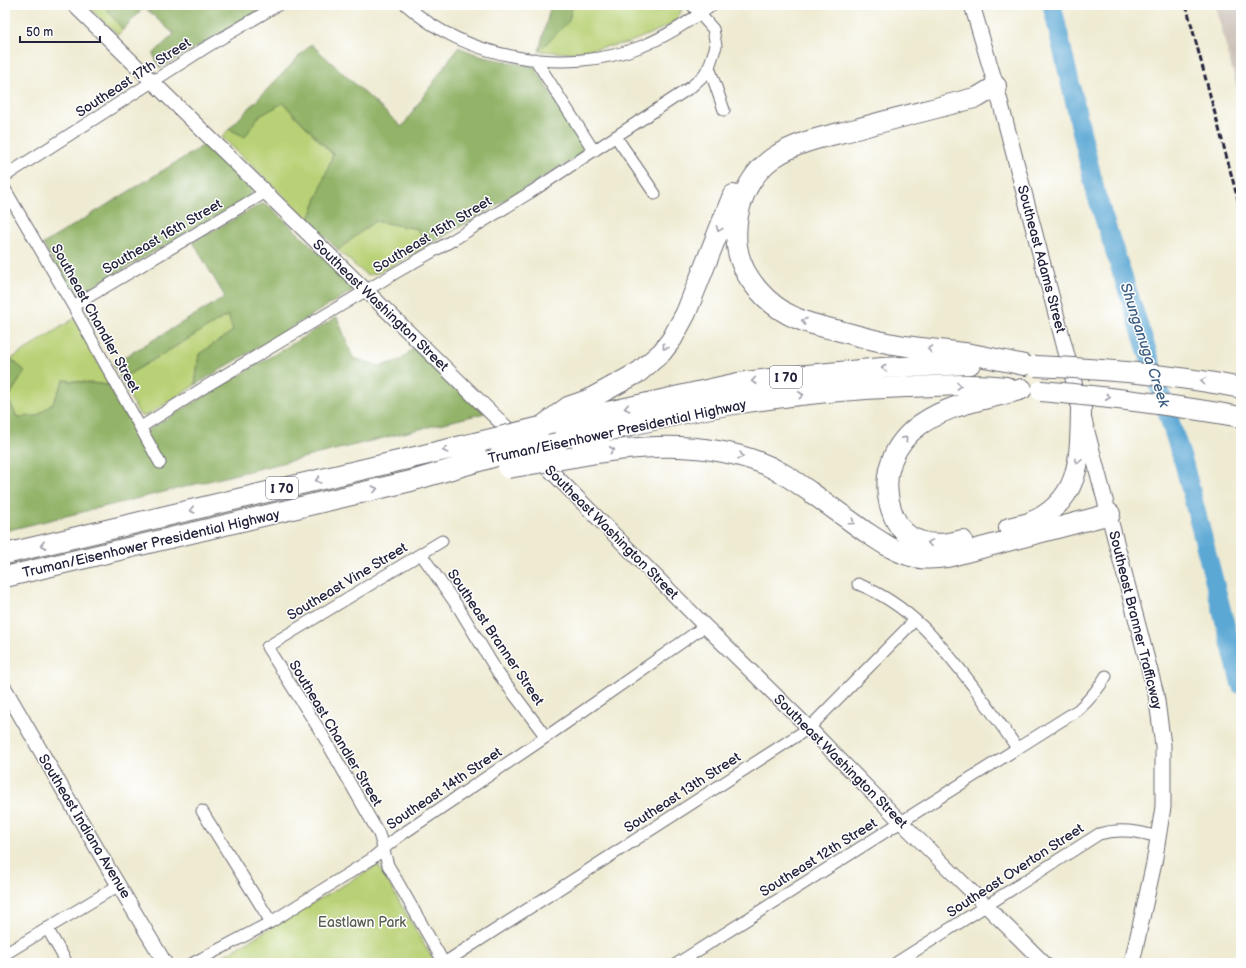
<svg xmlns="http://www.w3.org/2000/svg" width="1246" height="968" font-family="'Balsamiq Sans',sans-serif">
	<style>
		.industrial { fill: #ccc2b9 }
		.green { fill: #b9d176; stroke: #6e7a58 }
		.forest { fill: #92b367; stroke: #5a6a51 }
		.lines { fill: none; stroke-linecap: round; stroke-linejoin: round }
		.river { stroke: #5ba8d4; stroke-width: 19 }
		.minor-casing { stroke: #6a6870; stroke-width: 13 }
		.tertiary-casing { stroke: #6a6870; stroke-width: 16 }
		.secondary-casing { stroke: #6a6870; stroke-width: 17 }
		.motorway-casing { stroke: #6a6870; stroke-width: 22 }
		.minor { stroke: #fff; stroke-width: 11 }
		.tertiary { stroke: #fff; stroke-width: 14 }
		.secondary { stroke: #fff; stroke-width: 15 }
		.motorway { stroke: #fff; stroke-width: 20 }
		.rail { stroke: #22223b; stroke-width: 3; stroke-dasharray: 6 3; stroke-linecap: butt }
		.motorway-bridge-casing { stroke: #6a6870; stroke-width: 22; stroke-linecap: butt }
		.motorway-bridge { stroke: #fff; stroke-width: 20 }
		.oneway { stroke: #9c9ca7 }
		.labels { text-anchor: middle; stroke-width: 3; stroke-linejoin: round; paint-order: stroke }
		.shield { fill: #fff; stroke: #646476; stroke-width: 1 }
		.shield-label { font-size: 13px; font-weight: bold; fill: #22223b }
		.street-label { font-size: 14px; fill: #22223b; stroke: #fff }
		.park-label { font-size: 14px; fill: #575f50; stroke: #fff }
		.water-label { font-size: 15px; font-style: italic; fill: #3c5e80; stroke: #fff }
	</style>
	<rect width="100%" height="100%" fill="#fff"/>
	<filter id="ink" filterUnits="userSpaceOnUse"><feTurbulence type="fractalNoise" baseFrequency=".025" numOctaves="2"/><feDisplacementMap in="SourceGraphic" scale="8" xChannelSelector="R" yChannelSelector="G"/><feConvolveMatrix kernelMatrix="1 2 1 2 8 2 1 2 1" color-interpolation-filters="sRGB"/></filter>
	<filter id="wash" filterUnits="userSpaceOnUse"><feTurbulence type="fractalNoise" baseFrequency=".012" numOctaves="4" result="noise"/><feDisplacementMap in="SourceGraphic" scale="16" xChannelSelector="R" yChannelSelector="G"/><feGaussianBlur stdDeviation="0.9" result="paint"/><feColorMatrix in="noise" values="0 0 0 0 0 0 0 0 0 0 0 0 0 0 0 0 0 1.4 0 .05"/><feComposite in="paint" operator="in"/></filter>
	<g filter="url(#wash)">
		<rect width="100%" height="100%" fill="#efebd3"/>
		<path class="industrial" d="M1215,5H1241V103Z"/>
		<path class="green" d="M86,5H104L123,30L118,35Z
			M572,5H681V12L675,22L661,29L628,43L568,53L539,51L569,21Z
			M283,103L333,155L309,220L222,137L229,129L245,136L258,117Z
			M375,221L418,229L426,247L378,273L367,275L358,268L338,250Z
			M228,315L233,331L199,354L195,385L148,415L141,416L137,410L121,379Z
			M75,318L109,385L64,380L53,403L37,416L17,417L8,398L25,371L11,359Z
			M378,865L435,963H211Z"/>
		<path class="forest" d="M104,5H270L160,68L153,54L174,34L144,7L123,30Z
			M551,5H572L569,21L539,51Z
			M311,44L402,127L458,47L483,57L535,67L583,148L579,156L426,247L418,229L375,221L338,250L309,220L333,154L283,103L258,117L245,137L229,129Z
			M206,144L251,187L252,193L245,200L78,295L70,292L43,244Z
			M261,204L268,205L352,284V291L195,385L199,354L233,331L228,315L121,379L113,364L225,297L193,242Z
			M337,317L353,358L380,366L401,360L413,348L485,413L5,531V363L11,359L25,371L8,398L17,417L37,416L53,403L64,380L109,385L138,436Z"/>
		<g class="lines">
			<path class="river" d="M1052,5L1096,194L1184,464L1241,685"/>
		</g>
	</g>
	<g filter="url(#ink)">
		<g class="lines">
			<g class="minor-casing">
				<path id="minor" d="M406,5C466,59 565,76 640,47C666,37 689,21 713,5
					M535,59L594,151
					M709,67L724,110
					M616,137L655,194
					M5,176L205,48L278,5
					M5,189L73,306L160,463
					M73,306L266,192
					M141,427L208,385L397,272L453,240L531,192L691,87L703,76L709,67L716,46L713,29L692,5
					M442,541L267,647L322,734L379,834L388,865L444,963
					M421,554L460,610L498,673L546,737
					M858,584C910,605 940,643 973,686C988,707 1003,727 1017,748
					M202,811L271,922
					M47,928L67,963
					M5,954L119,885
					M193,963L271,922L370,860L398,837L546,737L705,626
					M444,963L809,728L915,620
					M678,963L1078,710C1089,700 1098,690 1106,676
					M896,963L1099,834C1119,828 1138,831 1158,837"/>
			</g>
			<g class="tertiary-casing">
				<path id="tertiary" d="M74,5L518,439
					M537,457L705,626L809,728L901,822L1044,963
					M5,689L107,866L165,963"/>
			</g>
			<g class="secondary-casing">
				<path id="secondary" d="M972,5L996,86L1156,694L1163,745V807L1154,863L1132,963"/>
			</g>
			<g class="motorway-casing">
				<path id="motorway" d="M996,86L978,97C937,108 896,118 856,129C829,136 797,141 773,158C746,177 733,213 737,246C741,277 768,306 796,318C809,324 823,327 836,330C852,334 868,339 883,342C910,348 937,349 964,353C984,356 1004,361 1024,365
					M549,425L738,383L786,377L882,368L970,364
					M541,427L568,407L588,400L639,372L662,352L672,339L686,313L733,195
					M557,443C616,429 675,413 734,404C791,395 849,389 906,387C939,386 973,383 1006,387
					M574,457C635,445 700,440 759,462C778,469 793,480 809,491C827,504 845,517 863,530C878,540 893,551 911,556C923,560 935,559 947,557L1110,514
					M1009,528C1015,526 1023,525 1029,523C1082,501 1080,457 1081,408
					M962,540C948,544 934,546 920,541C908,538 899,528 894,517C881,486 887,454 912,431C944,403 984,401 1022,389
					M5,554L483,441
					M5,577L411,481L500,455"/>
			</g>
			<use href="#minor" class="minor"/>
			<use href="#tertiary" class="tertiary"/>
			<use href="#secondary" class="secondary"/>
			<use href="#motorway" class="motorway"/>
			<path class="rail" d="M1186,5L1241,211"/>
			<g class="motorway-bridge-casing">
				<path id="motorway-bridge" d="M1035,366C1103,369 1173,374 1241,388
					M1041,391C1108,397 1174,405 1241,417
					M483,441L541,427
					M500,455L557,443
					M508,468L574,457"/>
			</g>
			<use href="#motorway-bridge" class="motorway-bridge"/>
		</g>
		<defs><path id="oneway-chevron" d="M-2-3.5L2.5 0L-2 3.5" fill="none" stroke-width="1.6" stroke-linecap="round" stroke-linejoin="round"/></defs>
		<g class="oneway">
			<use href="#oneway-chevron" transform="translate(719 229) rotate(111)"/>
			<use href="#oneway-chevron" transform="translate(804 321) rotate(-160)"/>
			<use href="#oneway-chevron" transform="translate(665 347) rotate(128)"/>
			<use href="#oneway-chevron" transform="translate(930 349) rotate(-172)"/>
			<use href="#oneway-chevron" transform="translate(884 368) rotate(176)"/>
			<use href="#oneway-chevron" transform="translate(754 381) rotate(172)"/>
			<use href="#oneway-chevron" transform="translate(1203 381) rotate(-171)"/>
			<use href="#oneway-chevron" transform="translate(959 386) rotate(1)"/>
			<use href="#oneway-chevron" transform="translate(801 395) rotate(-6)"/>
			<use href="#oneway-chevron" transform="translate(1108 397) rotate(7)"/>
			<use href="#oneway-chevron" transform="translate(627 408) rotate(167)"/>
			<use href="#oneway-chevron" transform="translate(905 439) rotate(-49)"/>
			<use href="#oneway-chevron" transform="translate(445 450) rotate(167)"/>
			<use href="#oneway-chevron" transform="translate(612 450) rotate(-6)"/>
			<use href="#oneway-chevron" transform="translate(741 456) rotate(17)"/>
			<use href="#oneway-chevron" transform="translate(1078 461) rotate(100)"/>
			<use href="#oneway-chevron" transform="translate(318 480) rotate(167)"/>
			<use href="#oneway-chevron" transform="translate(375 489) rotate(-13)"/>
			<use href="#oneway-chevron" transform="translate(192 510) rotate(167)"/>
			<use href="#oneway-chevron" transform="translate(852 522) rotate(35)"/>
			<use href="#oneway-chevron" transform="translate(930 543) rotate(-170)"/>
			<use href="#oneway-chevron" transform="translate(43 545) rotate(167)"/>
		</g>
	</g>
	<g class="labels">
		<g class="shield">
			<rect x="770" y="366" width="32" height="22" rx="3"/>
			<rect x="266" y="477" width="32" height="22" rx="3"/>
		</g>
		<g class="shield-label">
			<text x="786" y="382">I 70</text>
			<text x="282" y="493">I 70</text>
		</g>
		<g class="street-label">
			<text transform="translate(133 77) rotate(-33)" y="5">Southeast 17th Street</text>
			<text transform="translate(432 234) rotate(-31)" y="5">Southeast 15th Street</text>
			<text transform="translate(162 236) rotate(-30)" y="5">Southeast 16th Street</text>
			<text transform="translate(1042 259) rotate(75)" y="5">Southeast Adams Street</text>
			<text transform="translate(381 305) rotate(44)" y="5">Southeast Washington Street</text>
			<text transform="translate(96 318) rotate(61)" y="5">Southeast Chandler Street</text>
			<text transform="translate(617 431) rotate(-12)" y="5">Truman/Eisenhower Presidential Highway</text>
			<text transform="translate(612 532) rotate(45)" y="5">Southeast Washington Street</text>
			<text transform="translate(151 543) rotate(-13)" y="5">Truman/Eisenhower Presidential Highway</text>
			<text transform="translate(347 581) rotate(-31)" y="5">Southeast Vine Street</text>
			<text transform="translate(1136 620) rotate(76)" y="5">Southeast Branner Trafficway</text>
			<text transform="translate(496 637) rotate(56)" y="5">Southeast Branner Street</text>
			<text transform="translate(336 733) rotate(59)" y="5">Southeast Chandler Street</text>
			<text transform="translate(841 761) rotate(45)" y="5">Southeast Washington Street</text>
			<text transform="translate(444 788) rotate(-34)" y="5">Southeast 14th Street</text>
			<text transform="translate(682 792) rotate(-33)" y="5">Southeast 13th Street</text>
			<text transform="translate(85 826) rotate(59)" y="5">Southeast Indiana Avenue</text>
			<text transform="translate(818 857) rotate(-32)" y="5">Southeast 12th Street</text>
			<text transform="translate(1015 870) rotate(-33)" y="5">Southeast Overton Street</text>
		</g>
		<g class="park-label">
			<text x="362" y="927">Eastlawn Park</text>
		</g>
		<g class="water-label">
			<text transform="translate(1145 345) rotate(72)" y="5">Shunganuga Creek</text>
		</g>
	</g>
	<rect width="1246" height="968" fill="none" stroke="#fff" stroke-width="20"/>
	<path d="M20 36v6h80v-6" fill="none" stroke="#22223b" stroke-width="2"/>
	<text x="26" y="36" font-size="12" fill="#22223b" stroke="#ffffff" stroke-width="3" paint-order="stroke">50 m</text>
</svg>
